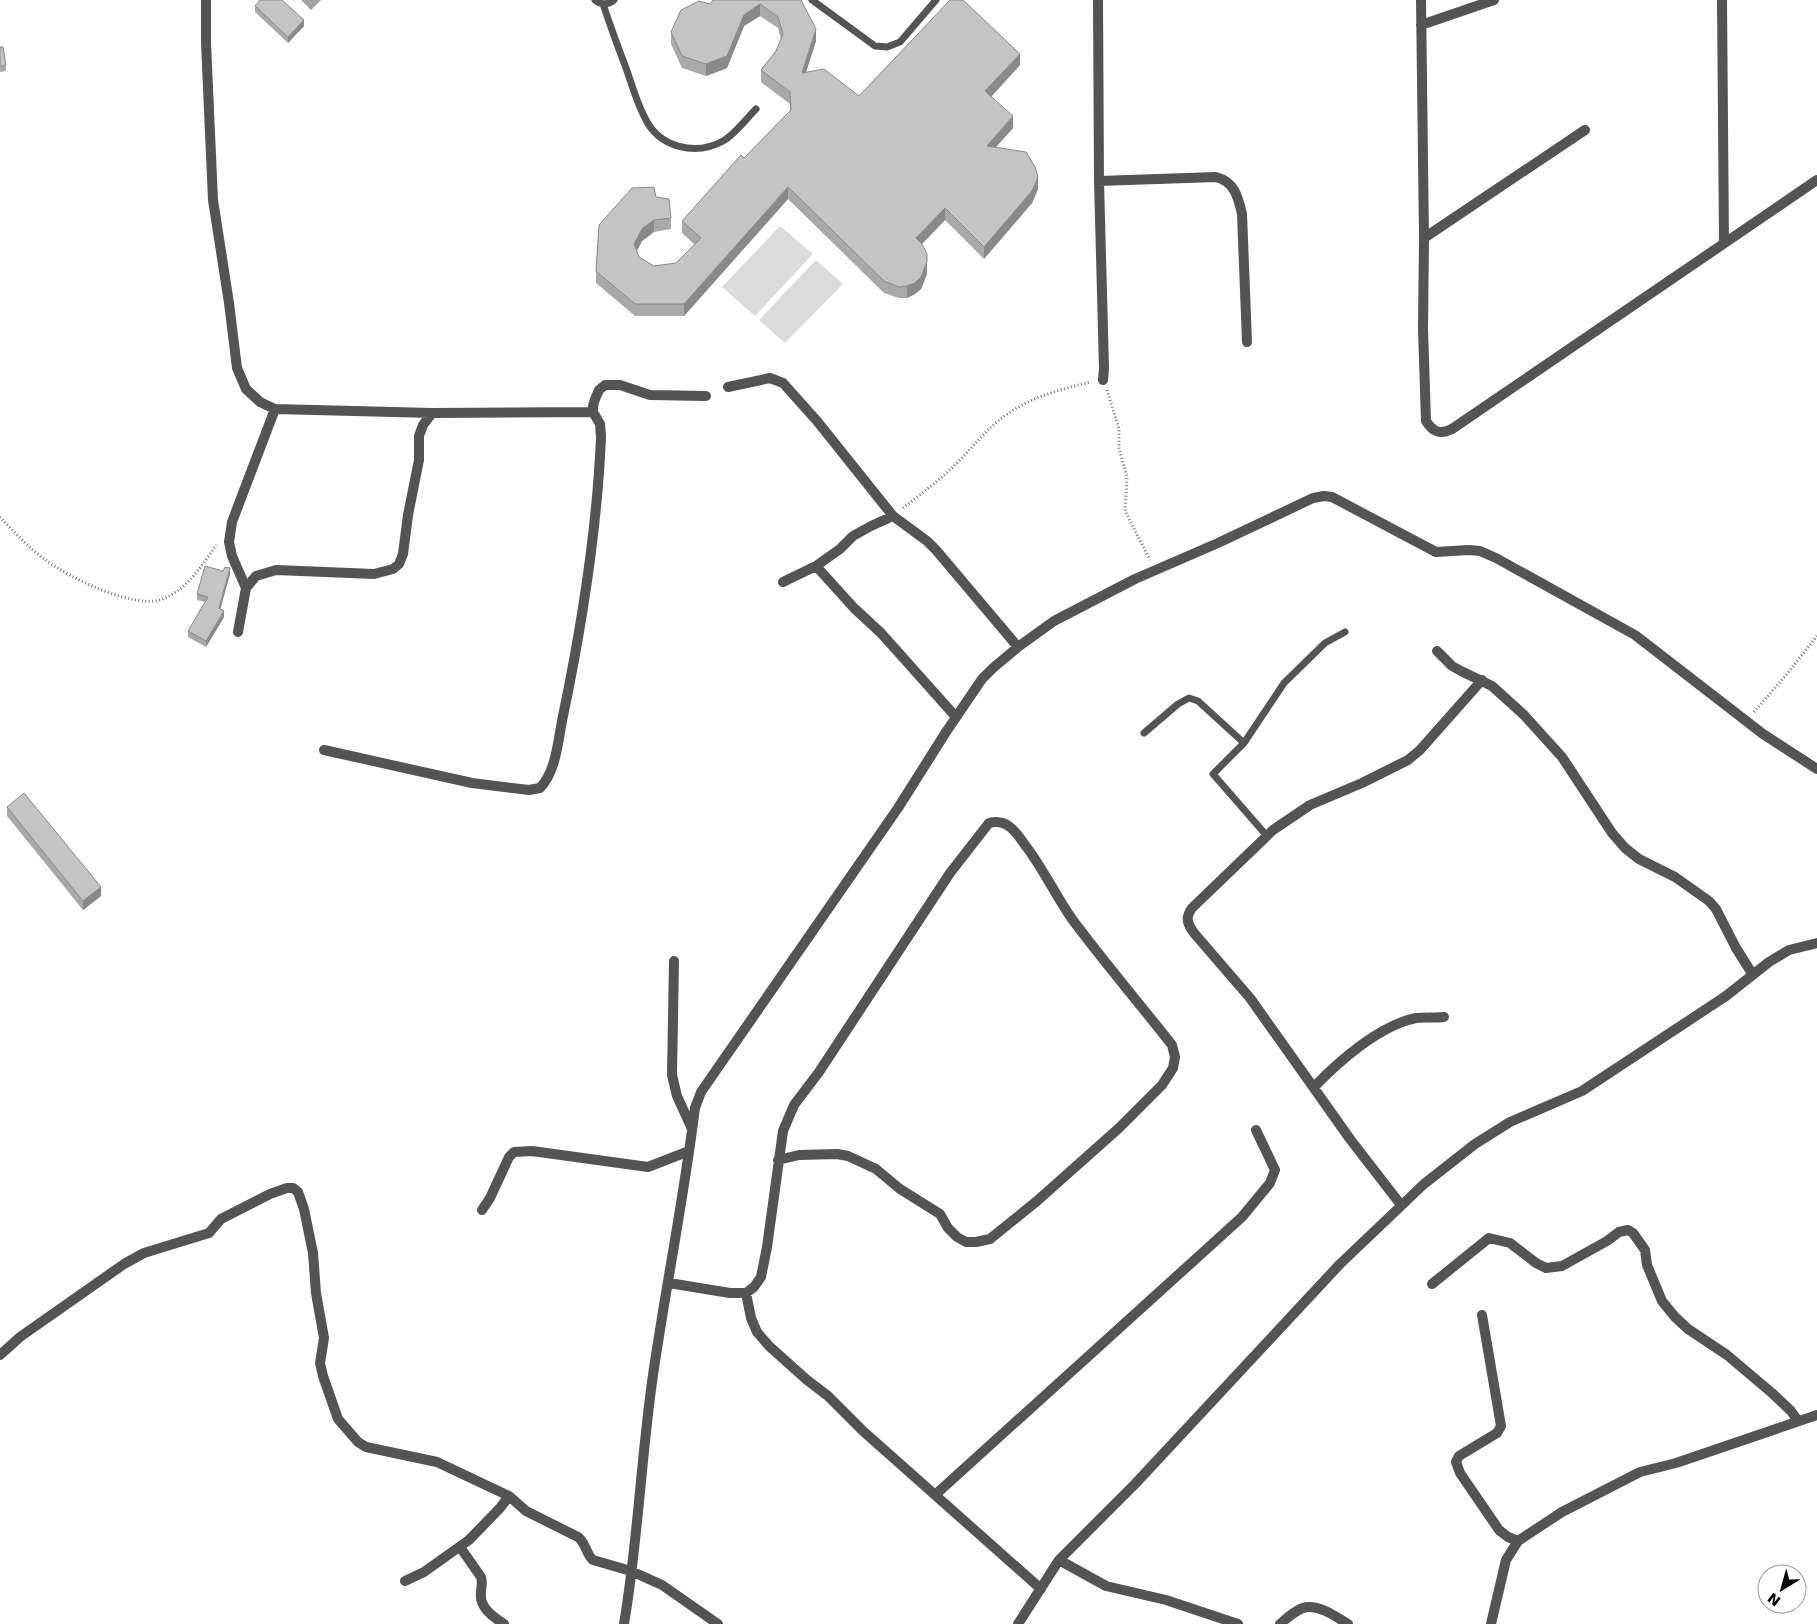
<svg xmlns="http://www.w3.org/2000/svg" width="1817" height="1624" font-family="'DejaVu Sans',sans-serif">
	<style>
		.green { fill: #dbdbdb }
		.water { fill: #a2a2a2 }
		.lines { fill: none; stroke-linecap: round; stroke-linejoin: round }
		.path { stroke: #767676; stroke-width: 3; stroke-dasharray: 1 2.5; stroke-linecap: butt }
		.service { stroke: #545454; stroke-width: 7 }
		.minor { stroke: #545454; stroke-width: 10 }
		.wall { fill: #a9a9a9 }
		.shaded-wall { fill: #898989 }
		.building { fill: #c4c4c4; stroke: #898989 }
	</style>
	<rect width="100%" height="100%" fill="#fff"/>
	<path class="green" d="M780,226L813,254L755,316L722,287Z
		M816,260L843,284L785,343L759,320Z"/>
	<path class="water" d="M301,0H321L311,10Z"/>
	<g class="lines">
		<path class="path" d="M1107,390L1119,429V448L1127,478L1125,511L1150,560
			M903,508C921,494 940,480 956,464C973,447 986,429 1006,415C1031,397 1061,389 1091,382
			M0,517C14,532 30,549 47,561C70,578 132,608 160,600C185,592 202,566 216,545
			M1754,712L1787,674L1817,636"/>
		<path class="service" d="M595,0C601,5 608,5 614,0
			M812,0L875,46L887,47L900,42L936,0
			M603,4C610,25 618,47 626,68C632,85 637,103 645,118C659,148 696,156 723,141C734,135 747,118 756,109
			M1144,733L1178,704L1189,698L1198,701L1244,743
			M1267,836L1213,774L1244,743L1284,683L1325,643L1345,632"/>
		<path class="minor" d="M206,0V43L213,200L229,303L237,368L246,389L260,402L275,409L432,413L593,412
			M1098,0L1099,181L1104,368L1103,380
			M1421,0L1424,238L1423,329L1426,421C1433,432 1440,435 1452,429L1817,180
			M1722,0L1724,243
			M1421,25L1494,0
			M1099,181L1216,177C1235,182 1238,197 1242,214L1247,342
			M1424,238L1585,130
			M728,387L770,378L783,383L817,421L893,516L927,541L936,550L1018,647
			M816,566L854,608L881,633L956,717
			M783,582L816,566L840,549L853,536L871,526L893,516
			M246,588L232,556L229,542L232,522L275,409
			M238,632L246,588L256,576L276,570L374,574L393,569L399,564L403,554L408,515L419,460V436L423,425L432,413
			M1437,651L1452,666L1461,671L1492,686L1524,715L1562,757L1612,833L1625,848L1639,859L1675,877L1709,901L1716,909L1736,948L1753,975
			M324,750L472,783L529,790L540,788C557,770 558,739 563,716C582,625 597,531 601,437L600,424L593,412V406L595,399L599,390L605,385H620L650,395L706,396
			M674,961L672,1075L677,1096L692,1129
			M1314,1087C1339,1061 1380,1025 1416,1018C1425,1017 1435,1018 1444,1017
			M1401,1205L1350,1139L1250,998L1194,933C1187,923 1185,918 1192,908L1273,830L1310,805L1362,783L1408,760L1420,750L1482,680
			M482,1210L490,1198L509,1157L514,1152L532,1151L648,1167L689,1151
			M669,1283L730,1293H746L754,1287L761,1277L767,1247L783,1131L794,1105L819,1072L950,873L989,823C996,821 1004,822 1010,827C1016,832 1021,839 1025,845C1043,868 1055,895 1072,919C1104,962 1139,1003 1172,1045L1175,1057L1173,1068L1162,1085L1119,1128L1037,1201L990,1239L976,1242H966L957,1237L948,1228L940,1214L900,1189L876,1169L848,1156L837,1154L799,1155L778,1160
			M1432,1284L1489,1238L1510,1243L1536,1263L1546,1268L1562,1266L1607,1241L1619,1232L1628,1230L1633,1233L1645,1250L1647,1265L1662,1301L1675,1317L1688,1329L1727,1355L1772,1393L1791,1411L1798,1421
			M746,1293L751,1318L757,1332L769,1346L807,1380L828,1396L863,1431L1041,1589
			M1482,1315L1501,1426L1497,1433L1459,1456L1456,1462L1460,1473L1499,1530L1508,1537L1518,1541
			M0,1355L20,1337L124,1264L144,1253L209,1233L221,1219L270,1194L287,1188H293L298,1192L304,1209L313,1253L316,1293L324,1338L320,1363L323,1376L338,1419L358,1442L366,1447L437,1462L509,1496L526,1511L578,1537C586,1543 586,1554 593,1560L631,1571L662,1585L718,1624
			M935,1495L1242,1217L1270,1183L1275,1170L1256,1130
			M460,1547L481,1577C483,1583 481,1587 481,1593C479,1607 493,1617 504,1624
			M1059,1560L1106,1586L1166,1600L1238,1624
			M405,1581L424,1572L469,1540L500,1508L509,1496
			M624,1624C638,1541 641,1458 653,1375C666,1286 684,1197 695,1108L701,1092L898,808L946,732L982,679L993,668L1018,647L1054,621L1135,579L1218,543L1313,498L1324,496L1332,497L1436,552L1469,550L1480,551L1496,558L1635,635L1763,734L1817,769
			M1018,1624L1059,1560L1135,1484L1340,1264L1424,1184L1475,1144L1510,1122L1582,1091L1726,996L1769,962L1789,950L1817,943
			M1280,1624C1287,1618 1298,1608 1307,1607C1322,1606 1336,1617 1348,1624
			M1491,1624L1506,1560L1518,1541L1562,1512L1640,1472L1676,1463L1817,1415"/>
	</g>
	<path class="wall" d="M801,0L816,41L806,72L859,96L1020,65L991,97L1013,128L996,147L1038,189L1032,203L984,259L945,220L922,244L927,274L921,289L915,294L907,298H899L884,293L788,199L684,316H635L596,283V271L656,197L671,218V229L654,232L642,241L637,251L639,257L654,266L676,263L695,245L682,233V221L790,111V104L761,82V70L776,51L781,39L778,28L760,16L744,26L727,68L706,76L682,68L671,44V32L710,4Z
		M255,6L304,26L288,43L255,12Z
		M0,47L6,65V71L0,72Z
		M230,574L220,609L224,617L206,647L188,637V631L205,602L197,600V594Z
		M7,807L101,896L83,910L7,816Z"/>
	<path class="shaded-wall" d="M760,4V16L744,26L727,68L706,76V64L744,15Z
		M304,20V26L288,43V37Z
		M816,29V41L802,85V73Z
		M1020,54V65L985,103V91Z
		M1013,116V128L987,157V146Z
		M1038,177V189L1032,203L984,259V247Z
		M788,187V199L684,316V304Z
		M945,208V220L916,250V238Z
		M654,220V232L642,241L634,256V244L642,229Z
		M927,262V274L921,289L915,294L907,298V286Z
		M230,568V574L219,614V608Z
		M224,611V617L206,647V641Z
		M101,887V896L83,910V901Z"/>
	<path class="building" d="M260,0H282L304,20L288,37L255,6Z
		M713,0H801L816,29L802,73L824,69L859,96L950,0H963L1020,54L985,91L1013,116L987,146L1026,152L1035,167L1038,177L1032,191L984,247L945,208L916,238L922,244L927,254V262L921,277L915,283L907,286L899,287L884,281L788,187L684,304H635L596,271L599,225L632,188L654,187L656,197L669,199L671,218L654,220L642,229L634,244L639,257L654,266L676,263L701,238L682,221L741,155L744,158L791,110L790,92L761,70L776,51L783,34L778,17L760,4L744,15L727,56L706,64L682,56L671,32L681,10L699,1L710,4Z
		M0,47H3L6,65L0,66Z
		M205,566L223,571L225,567L230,568L219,608L224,611L206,641L188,631L208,597L197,594Z
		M24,793L101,887L83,901L7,807Z"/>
	<g transform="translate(1782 1589) rotate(217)"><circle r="24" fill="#ffffff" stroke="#999999"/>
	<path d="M0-4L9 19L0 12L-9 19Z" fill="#000000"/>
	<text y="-8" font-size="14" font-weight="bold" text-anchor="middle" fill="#000000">N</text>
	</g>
</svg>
